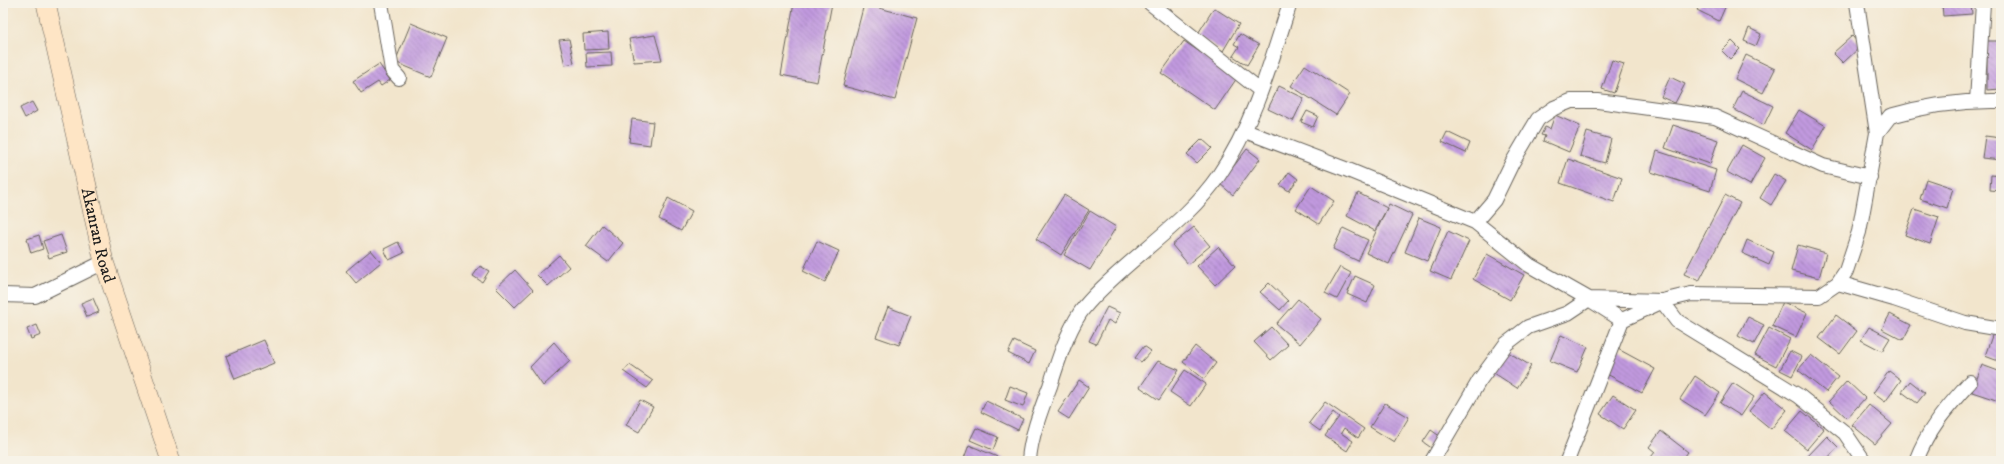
<svg xmlns="http://www.w3.org/2000/svg" width="2004" height="464" font-family="'IM FELL DW Pica',serif">
	<style>
		.building { fill: url(#building-back-hatch) }
		.lines { fill: none; stroke-linecap: round; stroke-linejoin: round }
		.street-casing { stroke: #67625a; stroke-width: 16 }
		.secondary-casing { stroke: #67625a; stroke-width: 20 }
		.street { stroke: #fff; stroke-width: 14 }
		.secondary { stroke: #fee5c5; stroke-width: 19 }
		.labels { text-anchor: middle; stroke-width: 3; stroke-linejoin: round; paint-order: stroke }
		.street-label { font-size: 17px; fill: #1c1c1c; stroke: #f7f3e8 }
	</style>
	<defs>
		<pattern id="building-back-hatch" width="6" height="6" patternUnits="userSpaceOnUse"><rect width="6" height="6" fill="#c19adf"/><path d="M-1 5l2 2M0 0l6 6M5-1l2 2" fill="none" stroke="#9c7db4"/></pattern>
	</defs>
	<rect width="100%" height="100%" fill="#f7f3e8"/>
	<filter id="ink" filterUnits="userSpaceOnUse"><feTurbulence type="fractalNoise" baseFrequency=".025" numOctaves="2"/><feDisplacementMap in="SourceGraphic" scale="8" xChannelSelector="R" yChannelSelector="G"/><feConvolveMatrix kernelMatrix="1 2 1 2 8 2 1 2 1" color-interpolation-filters="sRGB"/></filter>
	<filter id="wash" filterUnits="userSpaceOnUse"><feTurbulence type="fractalNoise" baseFrequency=".012" numOctaves="4" result="noise"/><feDisplacementMap in="SourceGraphic" scale="16" xChannelSelector="R" yChannelSelector="G"/><feGaussianBlur stdDeviation="0.9" result="paint"/><feColorMatrix in="noise" values="0 0 0 0 0 0 0 0 0 0 0 0 0 0 0 0 0 1.4 0 .05"/><feComposite in="paint" operator="in"/></filter>
	<g filter="url(#wash)">
		<rect width="100%" height="100%" fill="#f2e5cc"/>
		<g id="blocks">
			<path class="building" d="M794,3H832L817,82L781,75Z
				M1701,3H1727L1719,21L1697,10Z
				M1942,3H1971L1972,14L1943,16Z
				M864,4L917,18L895,100L843,86Z
				M1214,8L1239,24L1223,51L1197,35Z
				M411,23L447,38L431,77L395,62Z
				M1749,28L1761,34L1756,46L1744,41Z
				M608,32L609,49L584,50L583,34Z
				M1240,34L1259,45L1247,65L1233,56L1239,47L1234,44Z
				M655,35L662,60L634,62L629,39Z
				M1852,36L1861,46L1843,63L1833,53Z
				M569,39L574,63L565,65L559,40Z
				M1184,41L1237,78L1215,110L1161,73Z
				M1732,41L1740,49L1730,59L1722,51Z
				M1987,41H2001V89L1987,90Z
				M611,52L612,66L587,67L586,53Z
				M1746,55L1775,69L1763,93L1735,79Z
				M1612,60L1624,64L1614,93L1602,89Z
				M379,64L390,80L381,86L378,82L361,93L353,81Z
				M1305,65L1350,94L1336,115L1291,86Z
				M1670,77L1685,84L1675,103L1661,97Z
				M1279,86L1304,98L1293,121L1268,109Z
				M1742,91L1773,106L1764,125L1733,109Z
				M32,102L37,111L25,118L20,108Z
				M1799,110L1826,126L1812,150L1785,133Z
				M1307,111L1318,116L1313,127L1301,122Z
				M1555,115L1580,126L1569,152L1543,141L1545,136L1541,135L1545,127L1550,129Z
				M632,119L653,122L650,145L629,142Z
				M1673,125L1718,140L1710,164L1665,148Z
				M1447,132L1470,143L1466,153L1442,142Z
				M1587,132L1611,139L1605,163L1580,156Z
				M1985,136L2001,138V160L1982,158Z
				M1202,139L1212,148L1197,163L1187,154Z
				M1742,145L1765,158L1750,185L1727,172Z
				M1247,149L1260,159L1233,195L1220,184Z
				M1657,151L1716,170L1710,191L1651,172Z
				M1568,159L1622,178L1614,202L1560,183Z
				M1289,172L1298,179L1289,191L1280,185Z
				M1774,174L1786,181L1771,205L1760,198Z
				M1991,175L2001,176V191L1990,190Z
				M1926,179L1953,188L1947,208L1920,199Z
				M1311,186L1334,201L1319,224L1296,209Z
				M1358,193L1387,208L1375,231L1347,216Z
				M1064,195L1089,210L1061,255L1036,239Z
				M1725,195L1740,203L1699,281L1684,274Z
				M668,198L692,211L681,231L659,219Z
				M1389,204L1412,215L1389,264L1366,253Z
				M1914,209L1939,217L1930,244L1905,235Z
				M1090,211L1116,227L1090,270L1064,255Z
				M1419,218L1441,227L1427,261L1405,252Z
				M602,225L623,243L608,262L586,246Z
				M1194,227L1210,246L1188,264L1172,245Z
				M1343,228L1368,240L1358,261L1333,249Z
				M1448,231L1469,241L1451,280L1430,271Z
				M39,235L43,249L31,253L27,239Z
				M61,235L67,252L49,258L43,241Z
				M1747,240L1774,252L1769,265L1742,253Z
				M817,241L839,251L825,282L803,271Z
				M398,242L404,253L389,260L384,249Z
				M1798,245L1826,253L1819,278L1791,271Z
				M1218,247L1235,266L1215,285L1197,266Z
				M371,250L381,262L356,283L346,271Z
				M1487,254L1524,275L1510,300L1473,279Z
				M559,255L569,267L548,286L537,275Z
				M480,266L489,271L482,282L473,276Z
				M1340,267L1351,273L1337,299L1325,293Z
				M515,270L533,290L515,307L496,288Z
				M1355,276L1375,285L1367,303L1347,294Z
				M1269,283L1288,301L1280,310L1260,292Z
				M93,298L99,312L87,317L81,303Z
				M1298,299L1321,319L1300,344L1276,324Z
				M1783,302L1807,313L1796,337L1772,326Z
				M888,307L911,316L899,345L876,337Z
				M1107,307L1120,313L1115,324L1108,320L1096,344L1089,341Z
				M1890,314L1911,325L1903,340L1882,329Z
				M1836,315L1857,331L1840,354L1819,338Z
				M1748,317L1764,325L1754,344L1738,336Z
				M37,325L41,335L31,339L27,329Z
				M1271,327L1288,345L1271,360L1254,342Z
				M1869,327L1890,338L1882,351L1861,340Z
				M1769,328L1790,339L1776,366L1755,355Z
				M1994,330L2001,333V362L1985,356Z
				M1561,335L1588,347L1577,372L1550,361Z
				M264,340L274,363L235,379L226,356Z
				M1014,341L1035,351L1029,364L1008,353Z
				M554,342L570,361L543,386L530,367Z
				M1144,346L1151,351L1141,362L1135,358Z
				M1195,346L1216,363L1204,379L1183,362Z
				M1618,349L1655,369L1642,393L1605,373Z
				M1790,351L1802,357L1792,376L1780,370Z
				M1508,352L1531,366L1517,388L1494,373Z
				M1811,355L1838,377L1826,392L1798,370Z
				M1158,361L1179,370L1159,400L1140,387Z
				M630,365L653,381L647,388L623,371Z
				M1982,365L2001,372V394L1999,401L1972,392Z
				M1185,370L1206,384L1191,406L1170,392Z
				M1889,371L1901,380L1885,402L1873,393Z
				M1695,376L1720,393L1705,415L1680,399Z
				M1079,380L1089,387L1069,419L1058,412Z
				M1847,381L1865,398L1847,418L1829,401Z
				M1910,381L1925,393L1917,403L1902,392Z
				M1733,383L1754,397L1741,416L1720,403Z
				M1010,386L1028,393L1023,407L1005,400Z
				M1765,392L1787,410L1771,429L1749,411Z
				M1613,395L1636,410L1623,429L1600,414Z
				M640,400L653,407L639,432L626,425Z
				M986,401L1023,419L1018,430L981,412Z
				M1325,402L1364,429L1358,438L1344,428L1341,433L1353,441L1347,451L1325,436L1339,417L1333,412L1320,431L1309,423Z
				M1385,403L1409,417L1394,442L1370,427Z
				M1869,405L1892,424L1875,444L1852,425Z
				M1802,411L1824,429L1807,449L1785,431Z
				M976,428L998,437L993,450L970,440Z
				M1431,430L1441,437L1433,449L1423,442Z
				M1661,431L1688,452L1681,461H1648L1655,452L1649,447Z
				M1827,436L1838,447L1825,461H1809L1806,458Z
				M969,445L1007,461H963Z"/>
		</g>
	</g>
	<g filter="url(#ink)">
		<use href="#blocks" fill-opacity="0" stroke="#67625a" stroke-width="1"/>
		<g class="lines">
			<g class="street-casing">
				<path id="street" d="M381,3L392,70L399,78
					M1150,3L1260,90
					M1857,3L1877,133
					M1977,101L1983,3
					M1245,131L1348,170L1475,222L1494,200L1512,163L1538,119L1554,108L1571,101H1598L1715,117L1823,166L1870,177
					M1475,222L1529,265L1589,299L1662,301
					M1838,283L1894,299L1965,323L2001,329
					M3,295L35,296L104,262
					M1029,461C1030,438 1042,407 1050,386C1058,361 1066,335 1080,313C1089,300 1101,289 1113,278C1148,245 1191,216 1219,175C1254,124 1271,62 1290,3
					M1432,461L1479,381L1506,344L1528,327L1568,313L1589,299L1622,320
					M1567,461L1622,320L1661,302
					M1864,461L1845,433L1799,396L1677,321L1662,301L1691,294L1819,296L1838,283L1846,271L1859,232L1877,133L1890,116C1927,105 1963,100 2001,101
					M1916,461C1929,427 1946,409 1970,382"/>
			</g>
			<g class="secondary-casing">
				<g id="secondary">
					<path id="s1" d="M46,3L104,262L171,461"/>
				</g>
			</g>
			<use href="#street" class="street"/>
			<use href="#secondary" class="secondary"/>
		</g>
	</g>
	<g class="labels">
		<g class="street-label">
			<text dy="6" stroke="none"><textPath href="#s1" startOffset="238">Akanran Road</textPath></text>
		</g>
	</g>
	<rect width="2004" height="464" fill="none" stroke="#f7f3e8" stroke-width="16"/>
</svg>
